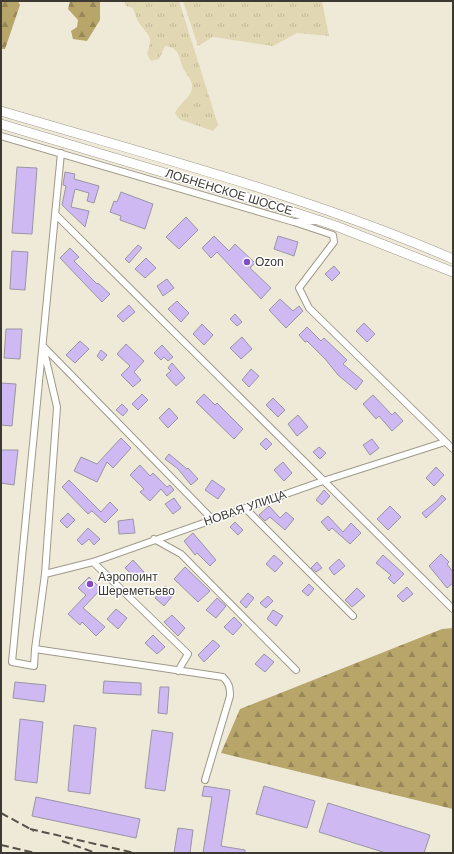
<svg xmlns="http://www.w3.org/2000/svg" width="454" height="854" font-family="Helvetica,sans-serif">
	<style>
		.grass { fill: url(#grass-tufts) }
		.forest { fill: url(#forest-firs) }
		.building { fill: #ceb9f2; stroke: #9a95a5 }
		.lines { fill: none; stroke-linecap: round; stroke-linejoin: round }
		.minor-casing { stroke: #9e9988; stroke-width: 8 }
		.secondary-casing { stroke: #9e9988; stroke-width: 10 }
		.minor { stroke: #fff; stroke-width: 6 }
		.secondary { stroke: #fff; stroke-width: 9 }
		.rail { stroke: #55524a; stroke-width: 2; stroke-dasharray: 8 4; stroke-linecap: butt }
		.poi-dot { fill: #814bc2; stroke: #fff; stroke-width: 1.5 }
		.labels { text-anchor: middle; stroke-width: 3; stroke-linejoin: round; paint-order: stroke }
		.street-label { font-size: 12px; fill: #3b3932; stroke: #fff }
		.poi-label { font-size: 12px; fill: #3b3932; stroke: #fff; text-anchor: start }
	</style>
	<defs>
		<pattern id="grass-tufts" width="24" height="20" patternUnits="userSpaceOnUse"><rect width="24" height="20" fill="#e2d7b3"/><path d="M3 7l-1-3M5 7V3M7 7l1-3M15 17l-1-3M17 17v-4M19 17l1-3" fill="none" stroke="#c3b99a"/></pattern>
		<pattern id="forest-firs" width="22" height="20" patternUnits="userSpaceOnUse"><rect width="22" height="20" fill="#b8a56a"/><path d="M5 1l3.5 6h-7zM16 11l3.5 6h-7z" fill="#978758"/></pattern>
	</defs>
	<rect width="100%" height="100%" fill="#efead8"/>
	<path class="grass" d="M124,1H179L218,125L213,131L179,119L175,113C179,103 191,98 192,88C193,79 184,73 182,65C180,61 180,55 176,51C173,47 170,47 165,46L159,59L151,61L147,54C153,35 150,38 139,23C136,19 135,13 133,8L126,6Z
		M183,1H322L329,36L297,33L273,46L213,37L198,46Z"/>
	<path class="forest" d="M1,1H18L20,5L5,49H1Z
		M70,1H100V20L87,41L73,39L71,31L77,27L78,20L68,9Z
		M453,628V809L221,753L240,709L442,629Z"/>
	<path class="building" d="M17,167L37,168L32,234L12,233Z
		M65,172L75,174L74,179L99,186L94,203L87,201L89,193L75,189L71,207L89,211L85,227L62,205L66,186L63,185Z
		M121,192L153,204L145,229L120,220L121,216L110,212L114,201L117,202Z
		M186,217L198,230L179,249L166,237Z
		M214,236L229,251L235,244L255,263L250,268L271,288L261,299L217,252L211,258L202,248Z
		M278,236L298,242L294,256L274,249Z
		M138,245L142,248L129,263L125,259Z
		M70,248L79,257L74,261L97,284L98,283L110,294L102,302L60,258Z
		M12,251L28,252L25,290L10,289Z
		M146,258L156,268L145,278L135,269Z
		M334,266L340,273L332,281L325,274Z
		M167,279L174,288L163,296L157,286Z
		M280,299L293,311L299,306L303,311L286,328L269,310Z
		M177,301L189,313L181,322L168,309Z
		M129,305L135,312L123,322L117,316Z
		M235,314L242,322L237,326L230,319Z
		M364,323L375,334L367,342L356,331Z
		M202,324L213,335L204,345L193,334Z
		M307,327L321,341L324,338L347,360L343,364L363,381L356,390L338,375L326,360L307,341L305,342L299,335Z
		M6,329H22L20,359L4,358Z
		M242,337L252,349L241,359L230,348Z
		M80,341L89,349L75,363L66,355Z
		M126,344L144,361L134,372L141,380L133,387L121,375L130,366L117,354Z
		M162,345L173,357L168,361L164,357L161,360L154,353Z
		M101,350L107,355L102,361L97,356Z
		M172,363L185,378L176,386L166,375L171,371L168,368Z
		M251,369L259,376L249,387L242,380Z
		M1,383L16,384L12,426L1,425Z
		M142,394L148,400L138,410L132,404Z
		M204,394L215,405L217,403L243,429L234,439L196,402Z
		M373,395L392,415L395,412L403,421L392,431L379,416L376,419L363,404Z
		M273,398L285,410L278,417L266,405Z
		M122,404L128,410L123,416L116,410Z
		M169,408L178,418L168,428L159,418Z
		M298,415L308,427L297,436L288,424Z
		M121,438L131,448L113,468L107,462L97,482L74,471L81,457L97,464Z
		M266,438L272,444L266,450L260,444Z
		M372,439L379,448L370,455L363,445Z
		M319,447L326,453L320,459L313,452Z
		M1,450H18L14,485L1,483Z
		M169,454L187,469L188,468L198,479L191,485L178,469L165,459Z
		M283,462L292,473L284,481L274,470Z
		M140,465L150,476L153,473L167,487L170,485L174,490L167,496L161,489L150,501L140,492L144,489L130,475Z
		M436,467L444,475L434,486L426,478Z
		M69,480L101,512L110,502L118,510L105,523L92,511L88,514L62,487Z
		M212,480L225,489L218,499L205,490Z
		M324,490L330,496L322,505L316,500Z
		M442,495L446,499L426,518L422,513L436,502Z
		M174,498L181,508L173,514L165,504Z
		M269,506L280,518L286,512L294,519L285,530L270,517L265,521L259,515Z
		M390,506L401,517L388,530L377,519Z
		M68,513L75,520L67,528L60,521Z
		M328,516L343,532L351,523L361,533L350,544L332,528L329,531L321,522Z
		M133,519L135,533L119,534L118,521Z
		M235,522L243,530L238,535L230,527Z
		M88,528L100,539L94,545L89,539L82,545L77,540Z
		M193,533L216,560L210,566L197,553L195,555L184,541Z
		M441,554L449,562L447,564L453,572V583L447,588L429,566Z
		M274,555L283,563L275,572L266,564Z
		M383,555L404,574L394,584L388,578L391,575L376,563Z
		M339,559L345,566L334,575L329,568Z
		M133,560L144,572L137,579L125,568Z
		M317,562L322,568L316,572L311,568Z
		M185,567L210,591L198,602L174,579Z
		M89,577L101,589L83,608L105,627L96,636L82,622L80,625L68,614L86,595L78,588Z
		M309,584L314,589L308,596L302,591Z
		M165,586L174,594L164,606L155,598Z
		M407,587L413,594L403,602L397,596Z
		M357,588L365,596L352,607L345,600Z
		M248,593L254,598L246,608L240,602Z
		M268,596L273,601L266,608L260,603Z
		M217,598L226,606L216,618L206,610Z
		M116,609L127,618L118,629L107,619Z
		M273,610L283,616L276,626L267,619Z
		M172,615L185,628L178,636L164,622Z
		M234,617L242,625L233,635L224,627Z
		M153,635L165,647L157,654L145,643Z
		M213,640L220,646L204,662L198,655Z
		M264,654L274,662L265,672L255,664Z
		M104,681L141,683V695L103,693Z
		M15,682L46,685L44,702L13,698Z
		M160,687H169L167,714L158,713Z
		M20,719L43,722L37,783L15,780Z
		M74,725L96,728L90,794L68,791Z
		M152,730L173,733L165,791L145,788Z
		M204,786L230,790L221,846L245,850V853H203L212,797L202,796Z
		M264,786L315,801L307,828L256,814Z
		M36,797L140,819L136,838L32,816Z
		M328,803L430,835L424,853H386L319,832Z
		M178,828L193,830L190,853H174Z"/>
	<g class="lines">
		<g class="minor-casing">
			<path id="minor" d="M1,136L294,222L317,221
				M61,153L12,662L34,666L35,649L223,677C229,683 230,687 230,696L205,780
				M56,215L453,609
				M294,222L333,235L334,242L299,288L309,308L453,449
				M43,346L212,519
				M245,508L353,616
				M154,539L181,554L296,670
				M93,562L188,654L178,671
				M45,574L93,562L323,481L445,442
				M35,649L45,574L57,407L44,351"/>
		</g>
		<g class="secondary-casing">
			<path id="secondary" d="M1,111C152,156 308,196 453,259
				M1,124L269,204L336,226L453,272"/>
		</g>
		<use href="#minor" class="minor"/>
		<use href="#secondary" class="secondary"/>
		<path class="rail" d="M1,813L34,831
			M30,829L135,853
			M62,841L96,853
			M1,845L35,853"/>
	</g>
	<g class="poi-dot">
		<circle cx="247" cy="262" r="4"/>
		<circle cx="90" cy="584" r="4"/>
	</g>
	<g class="labels">
		<g class="street-label">
			<text transform="translate(229 192) rotate(17)" y="4">ЛОБНЕНСКОЕ ШОССЕ</text>
			<text transform="translate(245 508) rotate(-19)" y="4">НОВАЯ УЛИЦА</text>
		</g>
		<g class="poi-label">
			<text x="255" y="266">Ozon</text>
			<text x="98" y="581">Аэропоинт<tspan x="98" dy="14">Шереметьево</tspan></text>
		</g>
	</g>
	<rect width="454" height="854" fill="none" stroke="#3b3932" stroke-width="4"/>
</svg>
